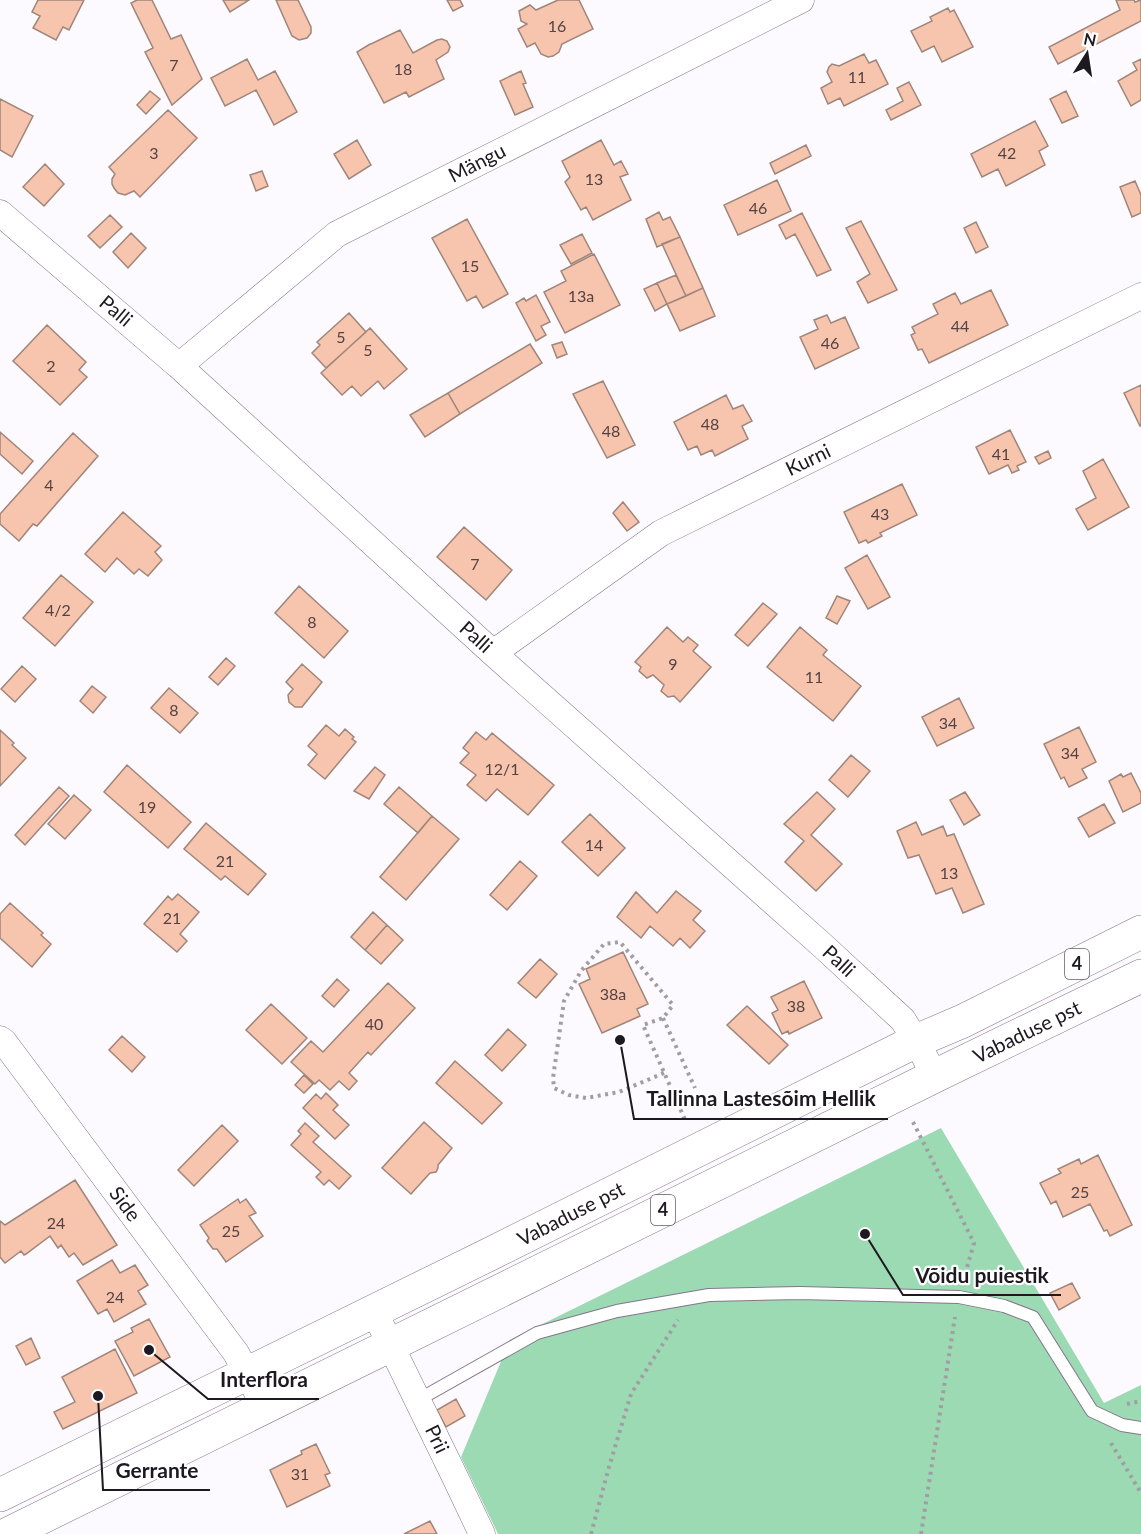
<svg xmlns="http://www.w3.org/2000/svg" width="1141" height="1534" font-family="Lato,sans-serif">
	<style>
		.forest { fill: #9cdab4 }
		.building { fill: #f7c4ad; stroke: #9f857a; stroke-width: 1.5 }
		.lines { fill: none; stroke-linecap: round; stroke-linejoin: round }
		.service-casing { stroke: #83768c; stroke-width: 14 }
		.minor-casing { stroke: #83768c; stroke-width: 27 }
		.trunk-casing { stroke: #83768c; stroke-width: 34 }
		.path { stroke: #a19da4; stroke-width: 4; stroke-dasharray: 3 4.5; stroke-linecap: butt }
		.service { stroke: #fff; stroke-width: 12 }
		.minor { stroke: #fff; stroke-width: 26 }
		.trunk { stroke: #fff; stroke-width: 33 }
		.labels { text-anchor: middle; stroke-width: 4.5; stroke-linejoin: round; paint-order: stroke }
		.number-label { font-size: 16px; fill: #544344 }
		.shield { fill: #fff; stroke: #625d64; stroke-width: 1.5 }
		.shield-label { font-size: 18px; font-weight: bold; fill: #1e1821 }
		.street-label { font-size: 20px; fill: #1e1821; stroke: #fff }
		.leader { fill: none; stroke: #1e1821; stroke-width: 2 }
		.callout-dot { fill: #1e1821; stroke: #fff; stroke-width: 2 }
		.callout-label { font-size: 21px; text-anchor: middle; font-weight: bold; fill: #1e1821; stroke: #fff; stroke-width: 4.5; stroke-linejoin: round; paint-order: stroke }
	</style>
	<rect width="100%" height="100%" fill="#fdfaff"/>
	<path class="forest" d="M941,1128L1104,1403L1141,1385V1534H498L461,1457L510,1340Z"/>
	<path class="building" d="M38,0H84L69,30L63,27L56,40L33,28L40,16L32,12Z
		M137,0H152L171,39L181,35L202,79L172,105L145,52L153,48L131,3Z
		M223,0H249L230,12Z
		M276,0H298L311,27V33L307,38L299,40L292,36Z
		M447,0H460L463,6L453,11Z
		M558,0H579L593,29L562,44L559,52L553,56L548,57L541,54L535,43L527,47L518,29L527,24L521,21L519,11L530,5L536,10Z
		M1116,0H1134L1135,2L1141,0V21L1058,64L1049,47L1120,10Z
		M948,8L950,12L954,10L973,47L942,62L934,46L922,52L911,31L932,21L930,17Z
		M400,30L413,53L437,40L442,39L447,41L450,47L448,52L436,60L444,79L409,97L406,92L384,103L357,52L370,44H371Z
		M864,54L869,63L876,60L888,84L844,106L840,98L828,104L821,88L832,82L827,72L829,67L832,64L839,66Z
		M247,59L258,80L275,71L297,112L274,125L256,90L225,106L211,78Z
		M1141,59V100L1131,106L1118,81L1137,70L1133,63Z
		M521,71L526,83L523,84L533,107L515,115L500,81Z
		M909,82L921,105L891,120L886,110L903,101L897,88Z
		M150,91L160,99L146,114L137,105Z
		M1066,91L1078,116L1062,123L1050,99Z
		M0,99L33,116L12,157L0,150Z
		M168,110L197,138L140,197L134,191L125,195L118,193L114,188L112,184V179L115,174L109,167Z
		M1035,121L1048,146L1039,151L1045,165L1006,186L998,169L982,177L971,154Z
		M357,140L371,165L349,179L334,154Z
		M601,140L614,165L621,161L628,174L620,177L631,200L593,220L586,207L581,210L565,182L570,177L562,161Z
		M806,145L811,156L775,174L770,163Z
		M45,164L64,184L44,206L23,187Z
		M262,171L268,186L256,191L250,175Z
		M777,180L791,211L738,235L724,205Z
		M1135,181L1141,195V213L1132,217L1120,187Z
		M659,212L663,220L670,217L680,237L657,247L646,219Z
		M802,213L831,270L817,276L795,234L786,239L779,225Z
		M110,215L122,227L100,248L88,236Z
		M467,219L508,294L483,308L476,296L467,301L432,238Z
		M861,221L897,290L868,303L857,282L870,274L846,228Z
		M976,222L988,247L976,253L964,228Z
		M131,233L146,248L128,268L113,252Z
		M582,234L592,253L571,264L560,245Z
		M680,237L703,288L686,296L662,244Z
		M594,254L620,305L565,333L544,292L566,281L561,271Z
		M676,275L686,296L667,304L657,283Z
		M657,283L667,304L655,311L644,289Z
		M703,288L715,316L680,331L667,304Z
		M991,290L1008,325L929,363L922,349L918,350L911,335L915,333L912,327L938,314L933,304L955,293L961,304Z
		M536,295L550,322L541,326L546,335L536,341L516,303L524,298L526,301Z
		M349,313L366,332L326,368L312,353L320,345L317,342Z
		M827,315L831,323L845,317L859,348L815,369L800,337L818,329L814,320Z
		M47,325L86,362L79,370L87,377L60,405L13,361Z
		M370,328L407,369L384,389L378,381L361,396L352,386L342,395L321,373Z
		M562,342L567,354L557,358L552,345Z
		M530,344L542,363L460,414L448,393Z
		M603,381L635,445L607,458L573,394Z
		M1141,385V426H1140L1124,393Z
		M448,393L460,414L425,437L410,415Z
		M726,395L733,409L743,405L752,421L742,426L748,439L715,456L712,450L701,455L697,446L688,450L674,422Z
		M1010,430L1026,462L1017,466L1019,470L1012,473L1008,465L989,474L976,447Z
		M0,432L33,461L22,474L0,454Z
		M73,433L98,456L37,526L33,524L19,541L0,524V514Z
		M1048,451L1051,458L1039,464L1035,457Z
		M1103,459L1129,507L1088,530L1076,509L1096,498L1083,471Z
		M902,484L917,515L880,533L882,536L868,543L866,540L859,543L844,512Z
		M623,502L639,522L627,531L613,513Z
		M123,512L161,546L155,552L162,560L148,576L139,569L134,574L117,558L105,572L85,554Z
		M464,527L512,570L486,600L437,557Z
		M867,555L890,597L868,609L845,568Z
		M61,575L93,602L55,646L23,618Z
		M299,586L348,631L324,658L275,613Z
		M837,596L850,601L837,624L826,618Z
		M763,603L777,614L748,646L735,635Z
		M667,627L683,642L688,637L698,645L693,651L711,667L680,702L674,696L668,697L661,691L664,685L653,675L647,678L639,671L641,667L635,662Z
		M800,627L827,650L823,655L861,686L833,721L767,667Z
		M226,658L235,666L218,685L209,677Z
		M302,664L322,682L302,707H295L289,702L288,695L293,689L286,682Z
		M22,666L36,679L15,702L1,689Z
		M92,686L106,697L93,713L80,701Z
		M169,688L198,713L180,733L151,708Z
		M959,698L974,728L937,746L922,717Z
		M326,725L339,736L345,729L354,737L352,739L356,742L325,779L308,765L317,754L308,746Z
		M1079,727L1096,762L1082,769L1087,778L1069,787L1064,777L1061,779L1044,744Z
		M0,730L14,743L12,745L26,758L0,786Z
		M476,732L486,740L492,733L554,785L528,815L497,789L486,801L467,785L476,775L460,763L469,753L463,748Z
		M851,755L870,771L848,797L829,780Z
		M127,765L191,822L168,848L104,792Z
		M375,767L385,775L369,799L354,791Z
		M1131,773L1141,793V803L1123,812L1109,781L1121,774L1123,777Z
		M59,787L69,796L25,845L15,835Z
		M399,787L432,816L418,833L384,804Z
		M817,792L835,809L811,835L842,864L816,891L785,862L804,841L784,824Z
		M965,792L980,815L964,825L950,800Z
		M74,795L91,810L65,839L48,824Z
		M1104,804L1115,823L1089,837L1078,818Z
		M590,814L625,848L598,876L562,842Z
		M432,816L459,839L406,900L380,877Z
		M916,822L922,835L943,826L947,836L954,834L984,904L963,913L952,888L936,894L919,855L908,858L897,831Z
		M206,823L266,874L248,895L225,876L221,880L184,849Z
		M520,861L537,876L507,910L490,895Z
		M676,891L701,911L693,920L705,931L690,948L680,938L673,946L650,926L641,938L617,917L636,892L657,913Z
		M178,894L199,912L180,934L187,941L177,952L144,924L168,896L172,900Z
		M10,903L43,933L41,935L51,944L32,967L0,938V914Z
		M373,912L387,925L365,950L351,937Z
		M387,925L403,940L381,964L365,950Z
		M623,952L648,1004L637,1009L640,1016L602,1033L579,984L590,979L586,969Z
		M540,959L557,974L536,998L518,983Z
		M337,979L349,990L334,1007L322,996Z
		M804,981L822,1018L789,1034L788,1031L782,1034L772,1013L778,1010L771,997Z
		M388,983L415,1008L371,1055L368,1052L349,1073L357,1081L349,1090L339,1081L330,1090L319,1080L315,1084L291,1062L311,1041L323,1052Z
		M271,1004L307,1038L282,1064L246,1030Z
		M747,1006L788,1045L769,1064L727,1025Z
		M508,1029L526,1045L502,1071L485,1055Z
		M122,1036L145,1057L132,1072L109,1050Z
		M455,1061L502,1103L482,1124L436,1083Z
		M304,1075L313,1084L304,1093L295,1085Z
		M326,1093L338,1105L333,1110L349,1125L335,1139L303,1108L316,1094L321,1099Z
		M424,1122L452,1148L438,1165V1168L436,1172L430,1173L411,1194L382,1168Z
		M305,1123L319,1136L313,1142L351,1176L339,1189L329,1180L324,1185L316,1177L321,1172L291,1145L301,1134L298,1131Z
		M222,1125L238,1141L194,1186L178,1170Z
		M1098,1155L1132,1225L1110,1236L1107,1230L1104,1231L1090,1204L1063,1217L1056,1201L1051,1204L1040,1183L1061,1173L1058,1169L1079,1159L1081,1164Z
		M75,1180L117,1245L83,1265L74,1253L69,1257L61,1245L58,1248L50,1236L26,1254L24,1255L21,1251L5,1263L0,1257V1221L5,1225Z
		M238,1199L240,1203L246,1199L256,1213L249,1216L263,1236L226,1262L217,1249H213L207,1241L209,1238L200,1225Z
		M112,1260L120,1273L135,1265L148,1285L138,1291L146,1304L114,1322L107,1309L98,1314L77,1281Z
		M1072,1283L1080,1298L1059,1310L1050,1293Z
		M149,1319L170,1357L134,1376L115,1341L133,1332L131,1328Z
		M31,1338L40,1358L26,1365L16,1346Z
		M115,1349L137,1393L63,1429L54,1412L75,1402L62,1377Z
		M456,1399L465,1416L446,1427L437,1410Z
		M316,1444L330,1473L325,1475L330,1486L287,1507L270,1470L302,1454L301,1451Z
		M430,1521L437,1534H404Z"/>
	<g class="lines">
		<g class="service-casing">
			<path id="service" d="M418,1400L537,1333L617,1311L709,1295L800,1293L959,1297L1004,1306L1033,1317L1092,1411L1122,1425L1141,1428"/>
		</g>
		<g class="minor-casing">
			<path id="minor" d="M0,213L179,366L493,653L823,946L903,1020L916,1041L935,1076
				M179,366L337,234L801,0
				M493,653L661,533L1141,296
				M0,1039L4,1042L236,1353L265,1407
				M374,1311L454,1475L482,1534"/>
		</g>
		<g class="trunk-casing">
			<path id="trunk" d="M0,1495L488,1255L916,1041L963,1021L1141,932
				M8,1534L935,1076L1141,976"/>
		</g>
		<path class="path" d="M663,1018L695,1088
			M664,1073L619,1092L586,1098L569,1095L554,1088L553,1078L564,1001L581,971L604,944L620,942L673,1005L663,1018L643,1025L686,1122
			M913,1122L974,1243L964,1278
			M1127,1404L1141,1401
			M1111,1443L1141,1493
			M591,1534L609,1467L631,1394L678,1320
			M921,1534L955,1317"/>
		<use href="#service" class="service"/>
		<use href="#minor" class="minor"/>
		<use href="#trunk" class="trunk"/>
	</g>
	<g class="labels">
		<g class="number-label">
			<text x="557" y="32">16</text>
			<text x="174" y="71">7</text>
			<text x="403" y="75">18</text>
			<text x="857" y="83">11</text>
			<text x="154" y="159">3</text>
			<text x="1007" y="159">42</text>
			<text x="594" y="185">13</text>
			<text x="758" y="214">46</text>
			<text x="470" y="272">15</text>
			<text x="581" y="302">13a</text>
			<text x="960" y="332">44</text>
			<text x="341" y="343">5</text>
			<text x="830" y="349">46</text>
			<text x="368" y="356">5</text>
			<text x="51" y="372">2</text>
			<text x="710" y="430">48</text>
			<text x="611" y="437">48</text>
			<text x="1001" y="460">41</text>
			<text x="49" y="491">4</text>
			<text x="880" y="520">43</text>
			<text x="475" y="570">7</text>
			<text x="58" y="616">4/2</text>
			<text x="312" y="628">8</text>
			<text x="673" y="670">9</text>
			<text x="814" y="683">11</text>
			<text x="174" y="716">8</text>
			<text x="948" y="729">34</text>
			<text x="1070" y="759">34</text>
			<text x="502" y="775">12/1</text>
			<text x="147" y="813">19</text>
			<text x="594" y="851">14</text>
			<text x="225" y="867">21</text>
			<text x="949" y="879">13</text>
			<text x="172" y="924">21</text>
			<text x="613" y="1000">38a</text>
			<text x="796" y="1012">38</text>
			<text x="374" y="1030">40</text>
			<text x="1080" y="1198">25</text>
			<text x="56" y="1229">24</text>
			<text x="231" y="1237">25</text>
			<text x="115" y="1303">24</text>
			<text x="300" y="1480">31</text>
		</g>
		<g class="shield">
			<rect x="1065" y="949" width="24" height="30" rx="4.5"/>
			<rect x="651" y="1195" width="24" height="30" rx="4.5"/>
		</g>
		<g class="shield-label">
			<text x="1077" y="970">4</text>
			<text x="663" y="1216">4</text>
		</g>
		<g class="street-label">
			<text transform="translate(477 163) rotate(-27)" y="7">Mängu</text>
			<text transform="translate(116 311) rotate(40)" y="7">Palli</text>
			<text transform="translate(808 460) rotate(-26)" y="7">Kurni</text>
			<text transform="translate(476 637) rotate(42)" y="7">Palli</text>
			<text transform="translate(839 961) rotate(43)" y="7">Palli</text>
			<text transform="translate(1027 1032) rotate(-26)" y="7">Vabaduse pst</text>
			<text transform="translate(125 1204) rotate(53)" y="7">Side</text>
			<text transform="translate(571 1214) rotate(-27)" y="7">Vabaduse pst</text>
			<text transform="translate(437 1439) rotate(64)" y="7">Prii</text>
		</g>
	</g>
	<path class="leader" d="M620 1040L634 1119H888M865 1234L903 1295H1061M149 1350L208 1399H319M98 1396L103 1490H210"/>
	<g class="callout-dot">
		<circle cx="620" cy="1040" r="6"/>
		<circle cx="865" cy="1234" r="6"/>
		<circle cx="149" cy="1350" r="6"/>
		<circle cx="98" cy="1396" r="6"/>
	</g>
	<g class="callout-label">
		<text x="761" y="1106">Tallinna Lastesõim Hellik</text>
		<text x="982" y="1283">Võidu puiestik</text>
		<text x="264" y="1387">Interflora</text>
		<text x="157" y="1478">Gerrante</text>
	</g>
	<g transform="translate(1087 54) rotate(12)" stroke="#ffffff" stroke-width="4.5" paint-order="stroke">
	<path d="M0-4.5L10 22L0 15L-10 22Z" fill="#1e1821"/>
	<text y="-9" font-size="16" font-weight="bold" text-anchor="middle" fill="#1e1821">N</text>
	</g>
</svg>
